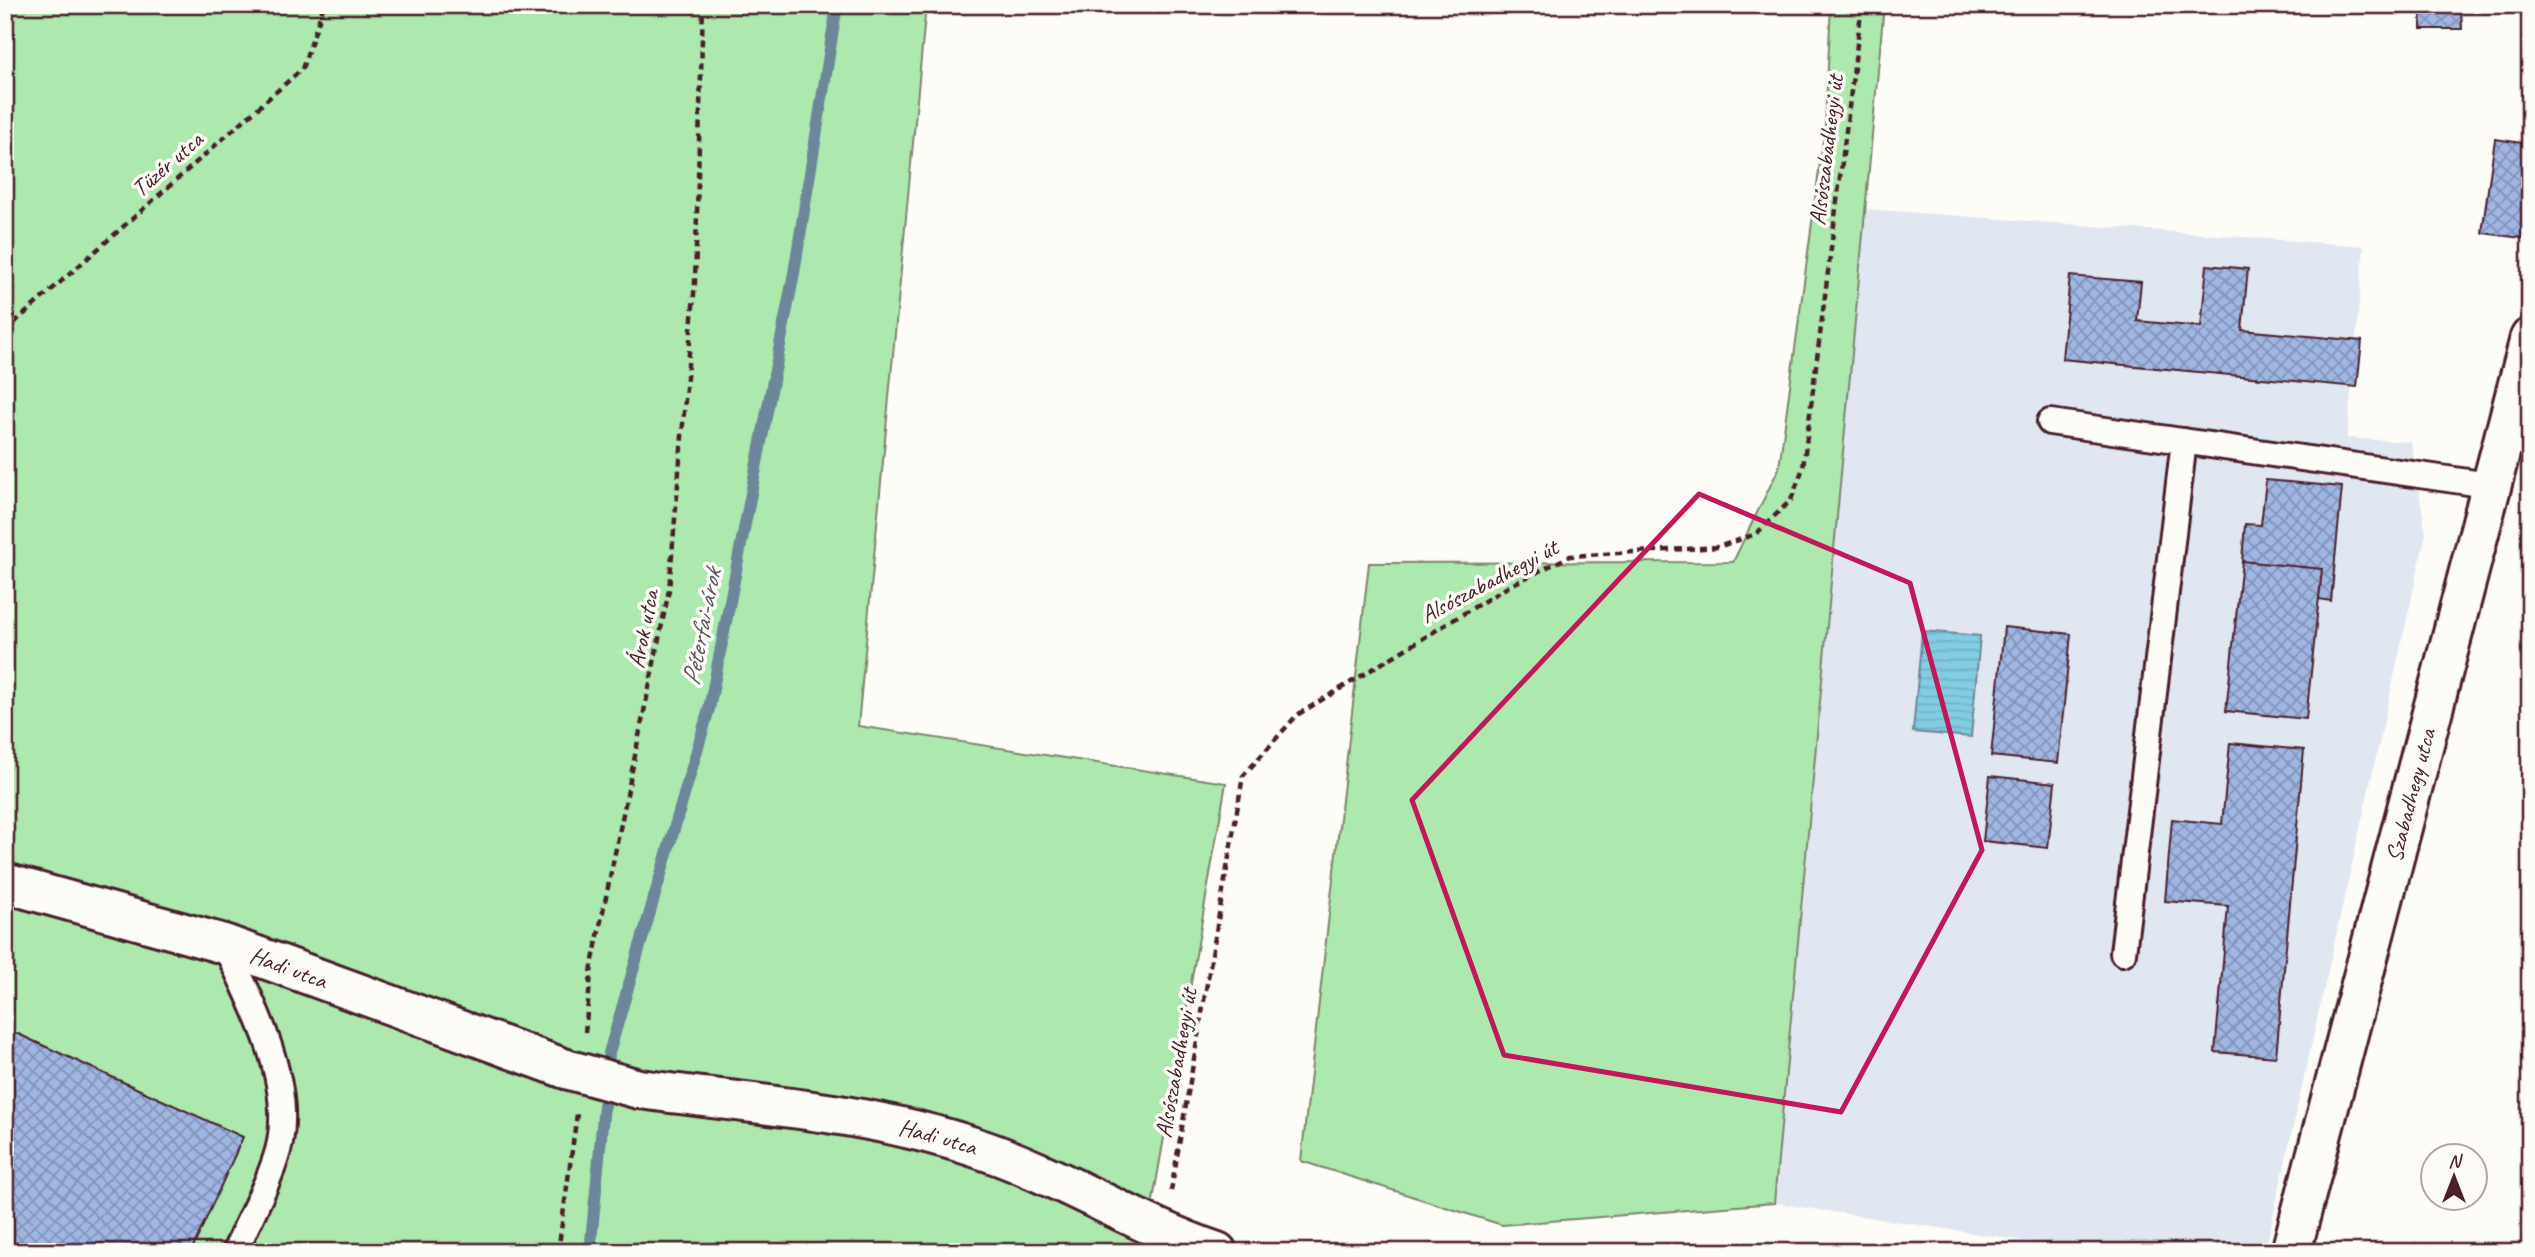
<svg xmlns="http://www.w3.org/2000/svg" width="2535" height="1257" font-family="Caveat,sans-serif">
	<style>
		.built { fill: #e1e7f1 }
		.grass { fill: #ade9af; stroke: #7c846d; stroke-width: 2 }
		.water { fill: url(#water-rules); stroke: #6c8799; stroke-width: 2 }
		.lines { fill: none; stroke-linecap: round; stroke-linejoin: round }
		.stream { stroke: #6c8799; stroke-width: 12 }
		.building { fill: url(#building-cross-hatch); stroke: #4a1f2b; stroke-width: 2 }
		.lane-casing { stroke: #4a1f2b; stroke-width: 30 }
		.street-casing { stroke: #4a1f2b; stroke-width: 44 }
		.path { stroke: #4a1f2b; stroke-width: 4.5; stroke-dasharray: 7 5; stroke-linecap: butt }
		.lane { stroke: #fdfcf7; stroke-width: 24 }
		.street { stroke: #fdfcf7; stroke-width: 38 }
		.street-bridge-casing { stroke: #4a1f2b; stroke-width: 44; stroke-linecap: butt }
		.street-bridge { stroke: #fdfcf7; stroke-width: 38 }
		.marked { fill: none; stroke: #c2185b; stroke-width: 5; stroke-linejoin: round }
		.labels { text-anchor: middle; stroke-width: 7; stroke-linejoin: round; paint-order: stroke }
		.street-label { font-size: 24px; fill: #4a1f2b; stroke: #fdfcf7 }
		.water-label { font-size: 26px; font-style: italic; fill: #5b5362; stroke: #fdfcf7 }
	</style>
	<defs>
		<pattern id="water-rules" width="6" height="5" patternUnits="userSpaceOnUse" patternTransform="scale(1.75)"><rect width="6" height="5" fill="#82cde2"/><path d="M0 2.5h6" fill="none" stroke="#72b0c2"/></pattern>
		<pattern id="building-cross-hatch" width="8" height="8" patternUnits="userSpaceOnUse" patternTransform="scale(1.75)"><rect width="8" height="8" fill="#9fb6e3"/><path d="M0 0l8 8M0 8l8-8" fill="none" stroke="#8493b8"/></pattern>
	</defs>
	<rect width="100%" height="100%" fill="#fdfcf7"/>
	<filter id="ink" filterUnits="userSpaceOnUse"><feTurbulence type="fractalNoise" baseFrequency=".0143" numOctaves="2"/><feDisplacementMap in="SourceGraphic" scale="14" xChannelSelector="R" yChannelSelector="G"/><feConvolveMatrix kernelMatrix="1 2 1 2 8 2 1 2 1" color-interpolation-filters="sRGB"/></filter>
	<g filter="url(#ink)">
		<path class="built" d="M1865,209L2364,246L2347,438L2411,442L2426,534L2265,1252H2099L1774,1203Z"/>
		<path class="grass" d="M5,5H926L858,726L1226,783L1144,1252H5Z
			M1831,5H1884L1774,1203L1502,1225L1301,1161L1369,563L1733,562L1779,468L1825,126Z"/>
		<path class="water" d="M1922,631L1980,636L1971,737L1913,732Z"/>
		<g class="lines">
			<path class="stream" d="M590,1252L609,1053L709,709L794,273L837,5"/>
		</g>
		<path class="building" d="M2421,5H2461L2462,29H2421Z
			M2461,5H2522V12H2461Z
			M2495,139L2530,144V239L2482,233Z
			M2207,265L2248,269L2242,330L2362,341L2357,387L2062,359L2070,276L2141,282L2137,321L2201,327Z
			M2266,480L2342,487L2331,601L2319,599L2322,569L2242,561L2245,524L2261,525Z
			M2242,561L2322,569L2306,719L2226,711Z
			M2004,627L2071,634L2058,763L1991,756Z
			M2230,743L2304,750L2276,1057L2215,1052L2228,906L2165,901L2172,819L2222,824Z
			M1990,776L2055,783L2048,848L1983,841Z
			M5,1028L243,1137L191,1252H5Z"/>
		<g class="lines">
			<g class="lane-casing">
				<path id="lane" d="M2050,422L2489,485
					M224,944C252,1001 292,1077 280,1142C274,1174 248,1220 235,1252
					M2123,953L2184,441"/>
			</g>
			<g class="street-casing">
				<g id="street">
					<path id="s1" d="M5,883L224,944L566,1069"/>
					<path id="s2" d="M639,1089C751,1104 866,1111 974,1147C1058,1174 1133,1223 1217,1252"/>
					<path id="s3" d="M2291,1252L2530,338"/>
				</g>
			</g>
			<path class="path" d="M5,331L302,69L324,5
				M585,1032L592,965L669,590L695,282L703,5
				M1171,1191L1243,776L1297,715L1509,586L1570,556L1718,547L1756,534L1791,500L1803,468L1862,5
				M558,1252L577,1114"/>
			<use href="#lane" class="lane"/>
			<use href="#street" class="street"/>
			<g class="street-bridge-casing">
				<path id="street-bridge" d="M566,1069L639,1089"/>
			</g>
			<use href="#street-bridge" class="street-bridge"/>
		</g>
	</g>
	<path class="marked" d="M1699,494L1910,583L1982,850L1841,1112L1504,1055L1412,800Z"/>
	<g class="labels">
		<g class="street-label">
			<text transform="translate(1826 150) rotate(-83)" y="8">Alsószabadhegyi út</text>
			<text transform="translate(167 164) rotate(-41)" y="8">Tüzér utca</text>
			<text transform="translate(1489 581) rotate(-28)" y="8">Alsószabadhegyi út</text>
			<text transform="translate(643 629) rotate(-79)" y="8">Árok utca</text>
			<text dy="8" stroke="none"><textPath href="#s3" startOffset="472">Szabadhegy utca</textPath></text>
			<text dy="8" stroke="none"><textPath href="#s1" startOffset="296">Hadi utca</textPath></text>
			<text transform="translate(1176 1063) rotate(-80)" y="8">Alsószabadhegyi út</text>
			<text dy="8" stroke="none"><textPath href="#s2" startOffset="303">Hadi utca</textPath></text>
		</g>
		<g class="water-label">
			<text transform="translate(701 627) rotate(-79)" y="9">Péterfai-árok</text>
		</g>
	</g>
	<rect width="2535" height="1257" fill="none" stroke="#fdfcf7" stroke-width="28"/>
	<rect x="14" y="14" width="2507" height="1229" fill="none" stroke="#4a1f2b" stroke-width="2.5" filter="url(#ink)"/>
	<g transform="translate(2454 1177)"><circle r="33" fill="#fdfcf7" stroke="#b5a4a5" stroke-width="2"/>
	<path d="M0-5L12 26L0 18L-12 26Z" fill="#4a1f2b"/>
	<text y="-10" font-size="19" font-weight="bold" text-anchor="middle" fill="#4a1f2b">N</text>
	</g>
</svg>
